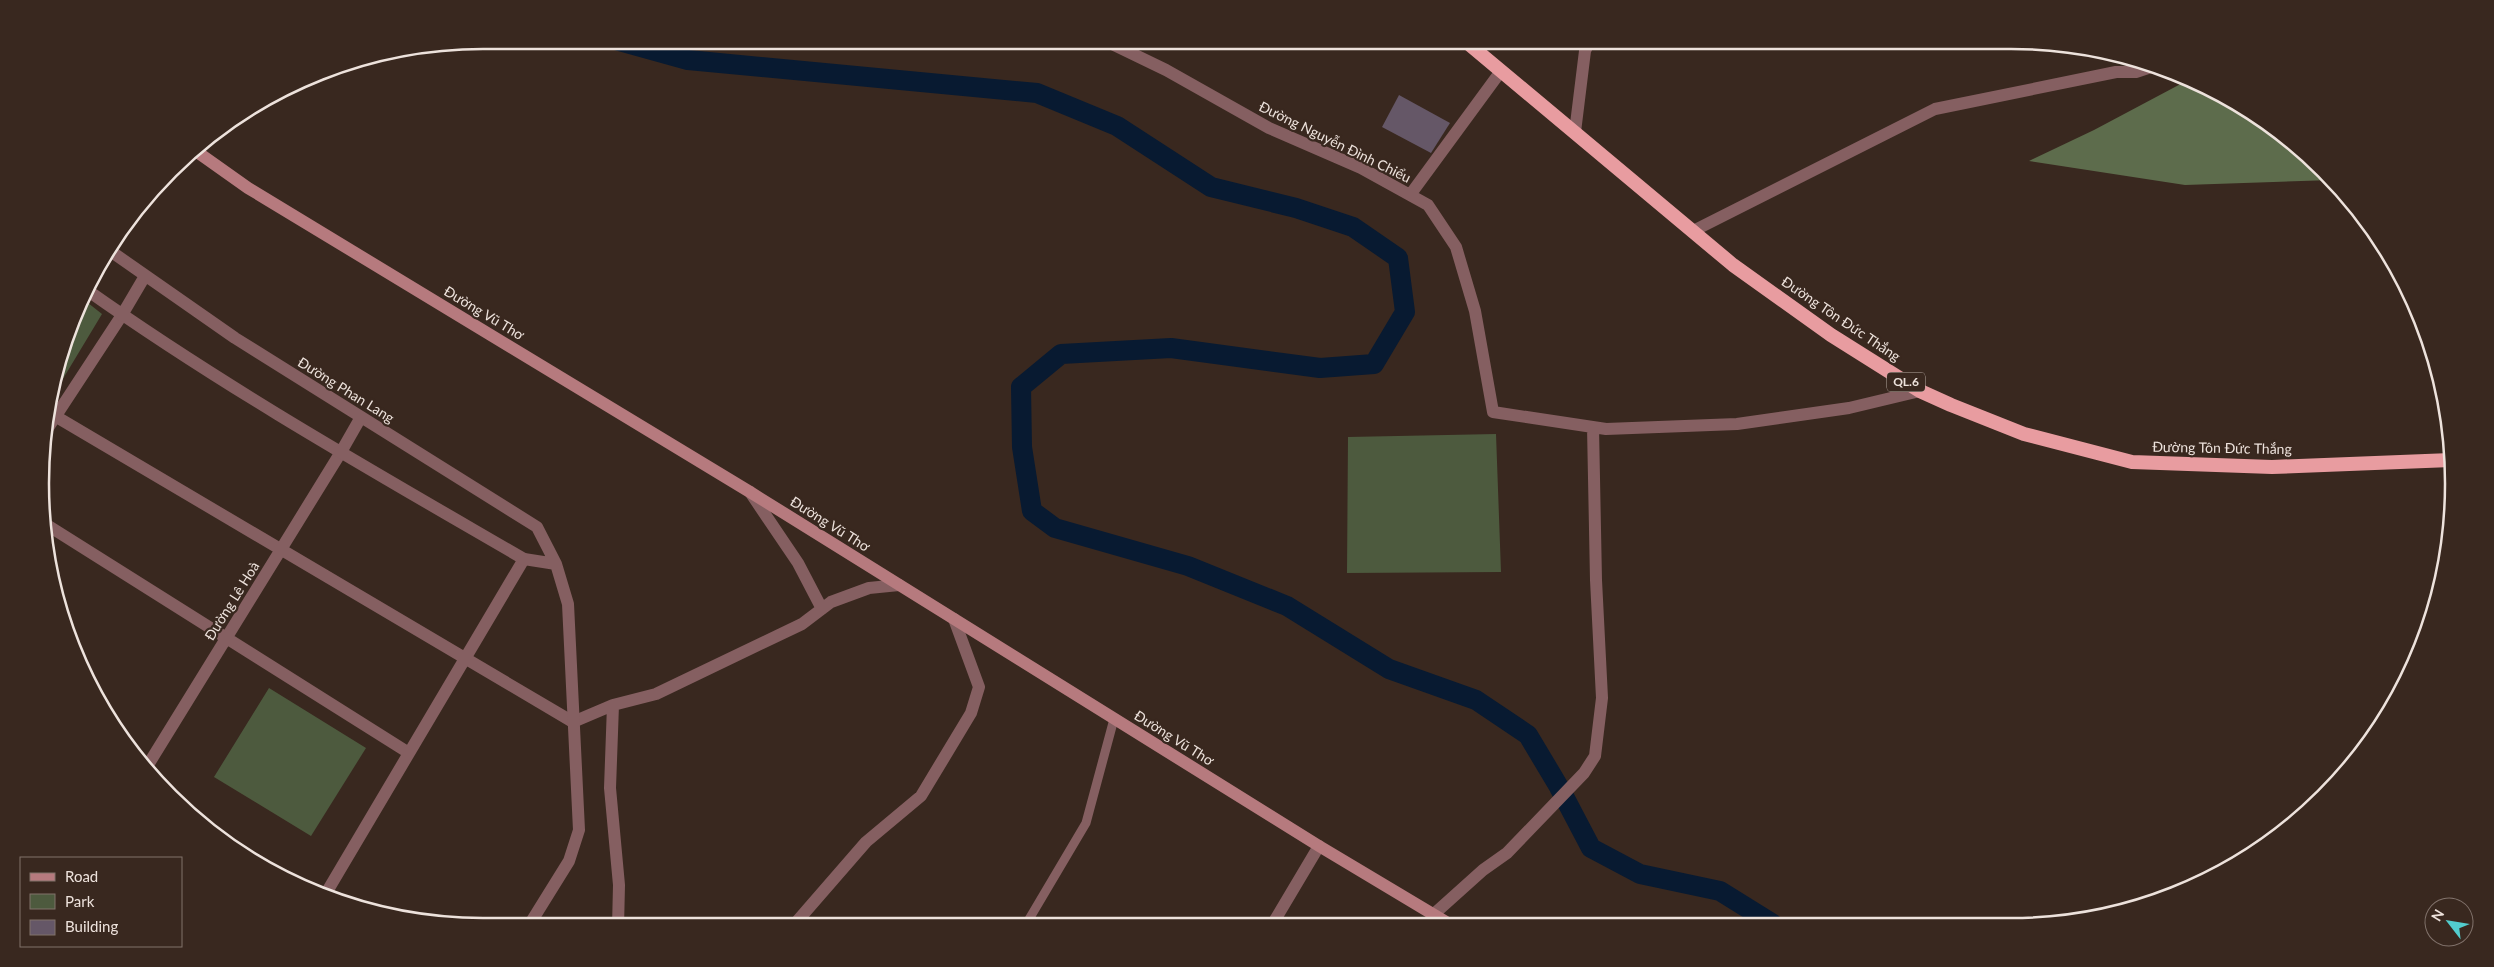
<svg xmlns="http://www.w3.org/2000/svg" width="2494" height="967" font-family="Lato,sans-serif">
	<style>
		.green { fill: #4d5a3e }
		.forest { fill: #5d6c4c }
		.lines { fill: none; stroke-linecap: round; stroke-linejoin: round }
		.canal { stroke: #081a31; stroke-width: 20 }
		.building { fill: #655767 }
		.service { stroke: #855f61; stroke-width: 9 }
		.minor { stroke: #855f61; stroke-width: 12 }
		.tertiary { stroke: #855f61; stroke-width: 12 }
		.secondary { stroke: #b67a7e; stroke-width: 12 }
		.trunk { stroke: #e89ca0; stroke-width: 14 }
		.labels { text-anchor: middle; stroke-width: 4.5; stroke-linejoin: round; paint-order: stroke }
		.shield { fill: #39281f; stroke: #b7aaa3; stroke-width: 1 }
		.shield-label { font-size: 12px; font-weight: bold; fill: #ede2dc }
		.street-label { font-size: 14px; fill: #ede2dc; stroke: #39281f }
		.rim { fill: none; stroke: #ede2dc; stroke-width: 2.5 }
	</style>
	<rect width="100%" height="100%" fill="#39281f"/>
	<path class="green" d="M83,299L102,314L49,402L63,341Z
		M1496,434L1501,572L1347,573L1348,437Z
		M269,688L366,748L311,836L214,777Z"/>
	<path class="forest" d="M2190,79L2207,86L2281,132L2332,180L2185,185L2029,161L2094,130Z"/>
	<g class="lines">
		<path class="canal" d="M616,40L688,60L1037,93L1117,126L1211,187L1296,208L1353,227L1398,258L1405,312L1374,364L1320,368L1171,348L1061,354L1021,387L1022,447L1032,511L1055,528L1188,566L1287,606L1389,669L1476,700L1528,735L1559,787L1591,848L1640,874L1720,891L1773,924"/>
	</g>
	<path class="building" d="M1399,95L1450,123L1431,153L1382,127Z"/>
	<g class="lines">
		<path class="service" d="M1025,926L1086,823L1114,719"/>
		<path class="minor" d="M1104,40L1166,70L1269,128L1361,168L1428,205L1456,247L1475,311L1493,412L1606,429L1737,424L1849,408L1920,391
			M1648,41L1649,40
			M1575,132L1585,51L1590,40
			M1410,195L1501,71
			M1693,231L1935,109L2116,72H2136L2154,66
			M55,416L573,722L613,705
			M44,434L122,315
			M750,492L798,563L822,609
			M47,525L409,753
			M148,765L341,452
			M325,895L524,559
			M1434,914L1483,870L1507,853L1584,773L1595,756L1602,698L1596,580L1593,427
			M1272,925L1319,846
			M793,926L866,842L921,796L971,713L979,687L954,619
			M618,927L619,885L610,788L613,705L656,694L802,624L831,602L869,588L899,585"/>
		<path class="tertiary" d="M109,250L235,338L537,527L556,564L568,604L579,830L569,861L528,927
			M87,290C227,389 376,473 524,559L556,564
			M122,315L145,276
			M341,452L361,417"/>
		<path class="secondary" d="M193,149L248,188L750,492L1319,846L1451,925"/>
		<path class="trunk" d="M1464,40L1733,265L1831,335L1920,391L1951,405L2024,434L2132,462L2272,467L2451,460"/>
	</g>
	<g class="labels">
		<rect class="shield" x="1887" y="372.5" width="38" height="19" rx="4"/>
		<g class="shield-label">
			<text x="1906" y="386">QL.6</text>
		</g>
		<g class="street-label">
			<text transform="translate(1335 142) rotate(26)" y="5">Đường Nguyễn Đình Chiểu</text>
			<text transform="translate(484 313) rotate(31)" y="5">Đường Vũ Thơ</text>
			<text transform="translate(1841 319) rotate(34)" y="5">Đường Tôn Đức Thắng</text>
			<text transform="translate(346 390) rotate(32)" y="5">Đường Phan Lang</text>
			<text transform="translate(2222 448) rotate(1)" y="5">Đường Tôn Đức Thắng</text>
			<text transform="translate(830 524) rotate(32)" y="5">Đường Vũ Thơ</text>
			<text transform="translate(232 601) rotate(-58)" y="5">Đường Lê Hoà</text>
			<text transform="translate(1174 738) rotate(32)" y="5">Đường Vũ Thơ</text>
		</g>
	</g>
	<path d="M0 0H2494V967H0ZM483 49H2011A434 434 0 0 1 2445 483V484A434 434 0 0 1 2011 918H483A434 434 0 0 1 49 484V483A434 434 0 0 1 483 49Z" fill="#39281f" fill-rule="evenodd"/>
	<path class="rim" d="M483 49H2011A434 434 0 0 1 2445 483V484A434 434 0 0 1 2011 918H483A434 434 0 0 1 49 484V483A434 434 0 0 1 483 49Z"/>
	<rect x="20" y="857" width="162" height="90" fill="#39281f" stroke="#81726b"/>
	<rect x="30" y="873" width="25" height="8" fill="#b67a7e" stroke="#81726b"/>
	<text x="65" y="882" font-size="15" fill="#ede2dc">Road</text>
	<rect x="30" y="894" width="25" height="15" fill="#4d5a3e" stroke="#81726b"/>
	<text x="65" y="907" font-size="15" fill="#ede2dc">Park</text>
	<rect x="30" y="920" width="25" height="15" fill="#655767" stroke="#81726b"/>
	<text x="65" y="932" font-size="15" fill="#ede2dc">Building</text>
	<g transform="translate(2449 922) rotate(301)"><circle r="24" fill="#39281f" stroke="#81726b"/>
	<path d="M0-4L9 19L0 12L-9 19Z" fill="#52cdce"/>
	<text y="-8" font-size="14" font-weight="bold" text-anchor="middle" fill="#ede2dc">N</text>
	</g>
</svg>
